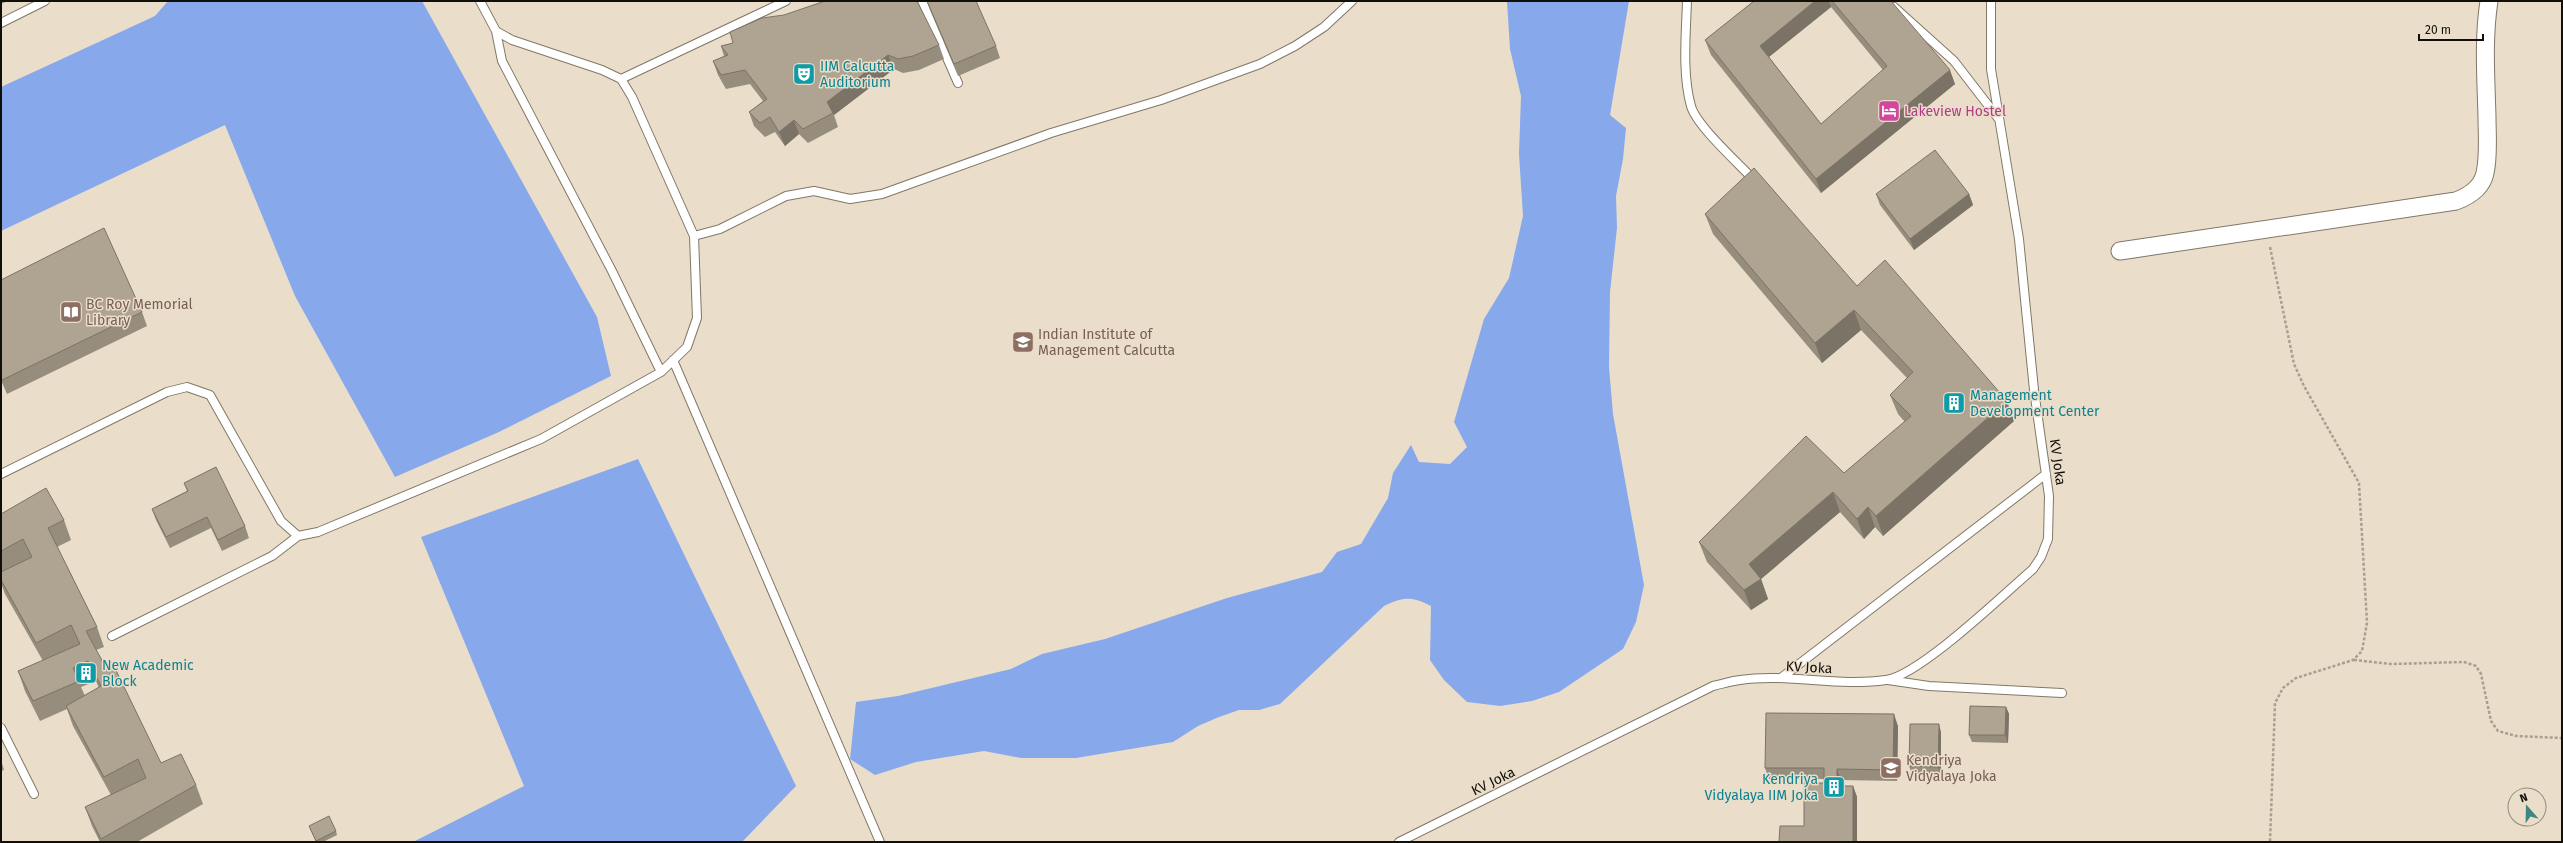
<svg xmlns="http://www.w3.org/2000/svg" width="2563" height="843" font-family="'Fira Sans',sans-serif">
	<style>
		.water { fill: #87a8eb }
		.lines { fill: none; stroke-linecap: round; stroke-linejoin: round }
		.service-casing { stroke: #827766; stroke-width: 10 }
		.minor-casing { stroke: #827766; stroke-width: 19 }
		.path { stroke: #a89f90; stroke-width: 2.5; stroke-dasharray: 3 2; stroke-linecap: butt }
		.service { stroke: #fff; stroke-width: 8 }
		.minor { stroke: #fff; stroke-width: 17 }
		.wall { fill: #968d7d; fill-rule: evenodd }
		.shaded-wall { fill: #7a7366 }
		.building { fill: #afa491; stroke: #7a7366 }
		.labels { text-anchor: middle; stroke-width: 3; stroke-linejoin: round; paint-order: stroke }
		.culture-label { font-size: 14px; fill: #0d838f; stroke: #eadecb; text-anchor: start }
		.hotel-label { font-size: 14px; fill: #b23c85; stroke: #eadecb; text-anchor: start }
		.education-label { font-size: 14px; fill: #785e54; stroke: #eadecb; text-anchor: start }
		.street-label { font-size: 14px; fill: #120e08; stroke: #eadecb }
	</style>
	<rect width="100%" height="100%" fill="#eadecb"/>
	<path class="water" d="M168,1H422L597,317L611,376L499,432L395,477L295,296L225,125L1,231V87L155,16Z
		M1507,1H1629L1610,115L1626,128L1623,159L1616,196L1617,228L1610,292L1609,367L1613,414L1644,585L1636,622L1623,649L1559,692L1532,701L1500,706L1467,702L1444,680L1430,660L1431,606C1411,596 1404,597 1384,606L1280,704L1259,710H1239L1219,717L1198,726L1173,742L1076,758H1021L984,751L916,762L875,775L850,759L856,702L898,696L1011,669L1042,654L1105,639L1227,598L1322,572L1337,552L1361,544L1388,498L1393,473L1411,445L1419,462L1450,464L1467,447L1454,422L1484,319L1509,278L1523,216L1519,154L1521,96L1510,49Z
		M638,459L796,786L742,842H413L524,786L421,537Z"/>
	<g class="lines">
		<g class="service-casing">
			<path id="service" d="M922,1L958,83
				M1687,1C1686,33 1682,75 1691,106C1696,125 1737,162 1752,178
				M1894,7L1954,61L1998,118
				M1,23L45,1
				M496,31L502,61L612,271L661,372
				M621,79L786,1
				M694,236L720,229L786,196L814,191L850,199L882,194L1051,133L1161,100L1260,64L1295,46L1324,27L1352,1
				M673,360L880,842
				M1,474L167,392L187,387L210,395L281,521L298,536L318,532L541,439L661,372L687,347L697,318L694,236L632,97L621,79L602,70L512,40L496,31L480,1
				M112,636L272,556L298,536
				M1781,678L2046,474
				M1888,680L1929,686L2062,693
				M1,728L34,794
				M1399,842L1713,686C1722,684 1731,681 1740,680C1788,673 1837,687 1886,680C1920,675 2003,595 2033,569L2041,557L2048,539L2049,496L2034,390L2019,239L1991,69V1"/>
		</g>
		<g class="minor-casing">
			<path id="minor" d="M2120,251L2456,201C2469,196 2482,188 2485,173C2489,155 2487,135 2487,117C2486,78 2483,40 2489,1"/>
		</g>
		<path class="path" d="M2270,247L2294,364L2304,386L2359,483L2367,623L2362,651L2353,660L2296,678L2283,688L2275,703L2270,842
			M2354,660L2391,664L2464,662L2476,666L2481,674L2491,721L2498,731L2516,736L2562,738"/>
		<use href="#service" class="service"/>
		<use href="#minor" class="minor"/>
	</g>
	<path class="wall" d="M1,1H8L1,4Z
		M927,1L996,46L1000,58L958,76L930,10Z
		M1754,1H1891L1955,84L1821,193L1711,55L1705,40ZM1831,7L1883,70L1821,124L1769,57Z
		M784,15L939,45L944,59L919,70L903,73L894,69L834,115L838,127L808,143L799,134L785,146L775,132L765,137L754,126L749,112L763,101L750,84L726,89L718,75L713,61L724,56L721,46L733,43Z
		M1876,194H1969L1973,205L1914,250L1880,205Z
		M1705,214L1857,286L2014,421L1883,536L1875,527L1864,539L1840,512L1761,579L1768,599L1751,610L1707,562L1699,542L1844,473L1905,422L1898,414L1890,395L1907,378L1861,330L1822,363L1713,234Z
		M1,280L142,312L147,326L7,394L1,380Z
		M184,483L245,526L249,538L222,551L211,528L170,548L156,520L152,509L187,491Z
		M1,514L64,520L71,540L57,547L97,627L104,647L96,650L161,763L196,785L203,804L137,842H100L92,826L85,807L111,795L73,726L67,709L40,721L25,691L18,671L43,661L5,594L1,583ZM96,681L99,688L85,696L81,687Z
		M2006,707L2009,714L2008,743L1972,742L1969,735Z
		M1898,726L1897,781L1841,780V786H1853L1857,797V842H1779L1804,826L1824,783V779H1769L1765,768Z
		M1941,732V774H1912L1909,766Z
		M1,760L4,770L1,771Z
		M309,826L336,831L337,835L323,842H316Z"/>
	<path class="shaded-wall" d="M1815,1H1829L1831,7L1765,60L1760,46Z
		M888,55L894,69L834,115L827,102Z
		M1950,70L1955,84L1821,193L1816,179Z
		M794,120L799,134L785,146L779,132Z
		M1969,194L1973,205L1914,250L1910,239Z
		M1854,310L1861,330L1822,363L1815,343Z
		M2007,401L2014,421L1883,536L1876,516Z
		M1833,492L1840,512L1761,579L1768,599L1751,610L1744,590L1749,564Z
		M1868,507L1875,527L1864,539L1857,519Z
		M2006,707L2009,714L2008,743L2005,735Z
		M1894,714L1898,726L1897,781L1893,770Z
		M1939,724L1941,732V774L1938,767Z
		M1837,769L1841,780V797L1837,786Z
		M1853,786L1857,797V842H1853Z"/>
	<path class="building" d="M825,1H917L939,45L913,56L898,59L888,55L827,102L833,113L803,129L794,120L779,132L770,117L760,123L749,112L767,99L745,70L721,75L713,61L728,55L721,46L733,43L730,32L762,18L784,15Z
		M927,1H976L996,46L954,64Z
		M1754,1H1815L1760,46L1821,124L1887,66L1832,1H1891L1950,70L1816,179L1705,40Z
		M1935,150L1969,194L1910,239L1876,194Z
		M1754,168L1857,286L1885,260L2007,401L1876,516L1868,507L1857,519L1833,492L1749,564L1761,579L1744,590L1699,542L1806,436L1844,473L1911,416L1890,395L1913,372L1854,310L1815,343L1705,214Z
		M104,228L142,312L2,380L1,378V280Z
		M216,467L245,526L218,540L207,517L166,537L152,509L188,491L184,483Z
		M46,488L64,520L48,528L97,627L86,631L105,666L112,662L161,763L181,754L196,785L101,839L85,807L146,778L138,759L104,777L66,706L101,686L88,661L73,668L79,681L33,701L18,671L80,644L71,625L36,643L1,580V572L32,557L23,539L1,551V514Z
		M1970,706L2006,707L2005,735H1969Z
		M1766,713L1894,714L1893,770L1837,769V786H1853V842H1779L1780,826H1804V783H1824V768H1765Z
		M1910,724H1939L1938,767L1909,766Z
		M329,816L336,831L316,841L309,826Z"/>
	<defs>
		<g id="theatre-square" transform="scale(1.15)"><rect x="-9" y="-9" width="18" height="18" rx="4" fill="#0f9aa8" stroke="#eadecb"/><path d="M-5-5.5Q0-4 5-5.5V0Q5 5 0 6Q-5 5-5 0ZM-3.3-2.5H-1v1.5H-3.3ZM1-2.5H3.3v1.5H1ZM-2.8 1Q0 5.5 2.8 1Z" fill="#fff"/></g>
		<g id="hotel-square" transform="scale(1.15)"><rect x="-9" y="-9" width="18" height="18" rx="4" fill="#d1479c" stroke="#eadecb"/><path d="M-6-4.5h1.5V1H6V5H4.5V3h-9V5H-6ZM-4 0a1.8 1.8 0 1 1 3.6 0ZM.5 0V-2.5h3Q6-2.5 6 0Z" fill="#fff"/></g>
		<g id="library-square" transform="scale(1.15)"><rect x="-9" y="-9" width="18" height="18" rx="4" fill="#8d6e63" stroke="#eadecb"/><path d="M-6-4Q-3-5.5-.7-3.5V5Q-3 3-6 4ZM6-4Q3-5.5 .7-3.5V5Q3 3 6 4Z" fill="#fff"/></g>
		<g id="university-square" transform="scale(1.15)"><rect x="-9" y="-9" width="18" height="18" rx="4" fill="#8d6e63" stroke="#eadecb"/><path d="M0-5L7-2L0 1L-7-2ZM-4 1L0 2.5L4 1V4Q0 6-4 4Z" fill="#fff"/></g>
		<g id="building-square" transform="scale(1.15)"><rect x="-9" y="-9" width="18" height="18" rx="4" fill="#0f9aa8" stroke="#eadecb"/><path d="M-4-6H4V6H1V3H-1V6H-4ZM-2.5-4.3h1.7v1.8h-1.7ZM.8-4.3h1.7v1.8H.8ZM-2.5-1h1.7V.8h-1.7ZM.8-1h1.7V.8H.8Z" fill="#fff"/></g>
		<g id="school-square" transform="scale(1.15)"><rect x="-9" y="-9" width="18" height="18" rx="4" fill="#8d6e63" stroke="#eadecb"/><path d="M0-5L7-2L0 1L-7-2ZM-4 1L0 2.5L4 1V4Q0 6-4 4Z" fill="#fff"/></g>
	</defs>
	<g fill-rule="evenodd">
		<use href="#theatre-square" x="804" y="74"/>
		<use href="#hotel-square" x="1889" y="111"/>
		<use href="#library-square" x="71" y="312"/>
		<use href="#university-square" x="1023" y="342"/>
		<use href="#building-square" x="1954" y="403"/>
		<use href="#building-square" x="86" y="673"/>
		<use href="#school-square" x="1891" y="768"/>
		<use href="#building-square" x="1834" y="787"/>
	</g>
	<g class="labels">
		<g class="culture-label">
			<text x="820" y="71">IIM Calcutta<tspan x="820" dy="16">Auditorium</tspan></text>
			<text x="1970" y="400">Management<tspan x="1970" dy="16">Development Center</tspan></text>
			<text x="102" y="670">New Academic<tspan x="102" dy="16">Block</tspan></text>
			<text x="1818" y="784" text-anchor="end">Kendriya<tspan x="1818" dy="16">Vidyalaya IIM Joka</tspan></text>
		</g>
		<g class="hotel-label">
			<text x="1904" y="116">Lakeview Hostel</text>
		</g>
		<g class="education-label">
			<text x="86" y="309">BC Roy Memorial<tspan x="86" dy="16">Library</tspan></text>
			<text x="1038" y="339">Indian Institute of<tspan x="1038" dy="16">Management Calcutta</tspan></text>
			<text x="1906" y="765">Kendriya<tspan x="1906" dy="16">Vidyalaya Joka</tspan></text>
		</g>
		<g class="street-label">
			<text transform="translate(2058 462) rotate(82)" y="5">KV Joka</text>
			<text transform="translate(1809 667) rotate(3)" y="5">KV Joka</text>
			<text transform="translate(1493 781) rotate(-26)" y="5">KV Joka</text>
		</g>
	</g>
	<rect width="2563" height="843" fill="none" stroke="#120e08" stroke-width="4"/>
	<g transform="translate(2527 807) rotate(340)"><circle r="19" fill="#eadecb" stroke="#948b7d"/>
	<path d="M0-3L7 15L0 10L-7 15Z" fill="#40867f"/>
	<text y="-6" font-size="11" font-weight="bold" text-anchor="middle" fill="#120e08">N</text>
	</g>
	<path d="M2419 34v6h64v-6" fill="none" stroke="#120e08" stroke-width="2"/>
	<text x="2425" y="34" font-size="12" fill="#120e08" stroke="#eadecb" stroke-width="3" paint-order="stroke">20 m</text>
</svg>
